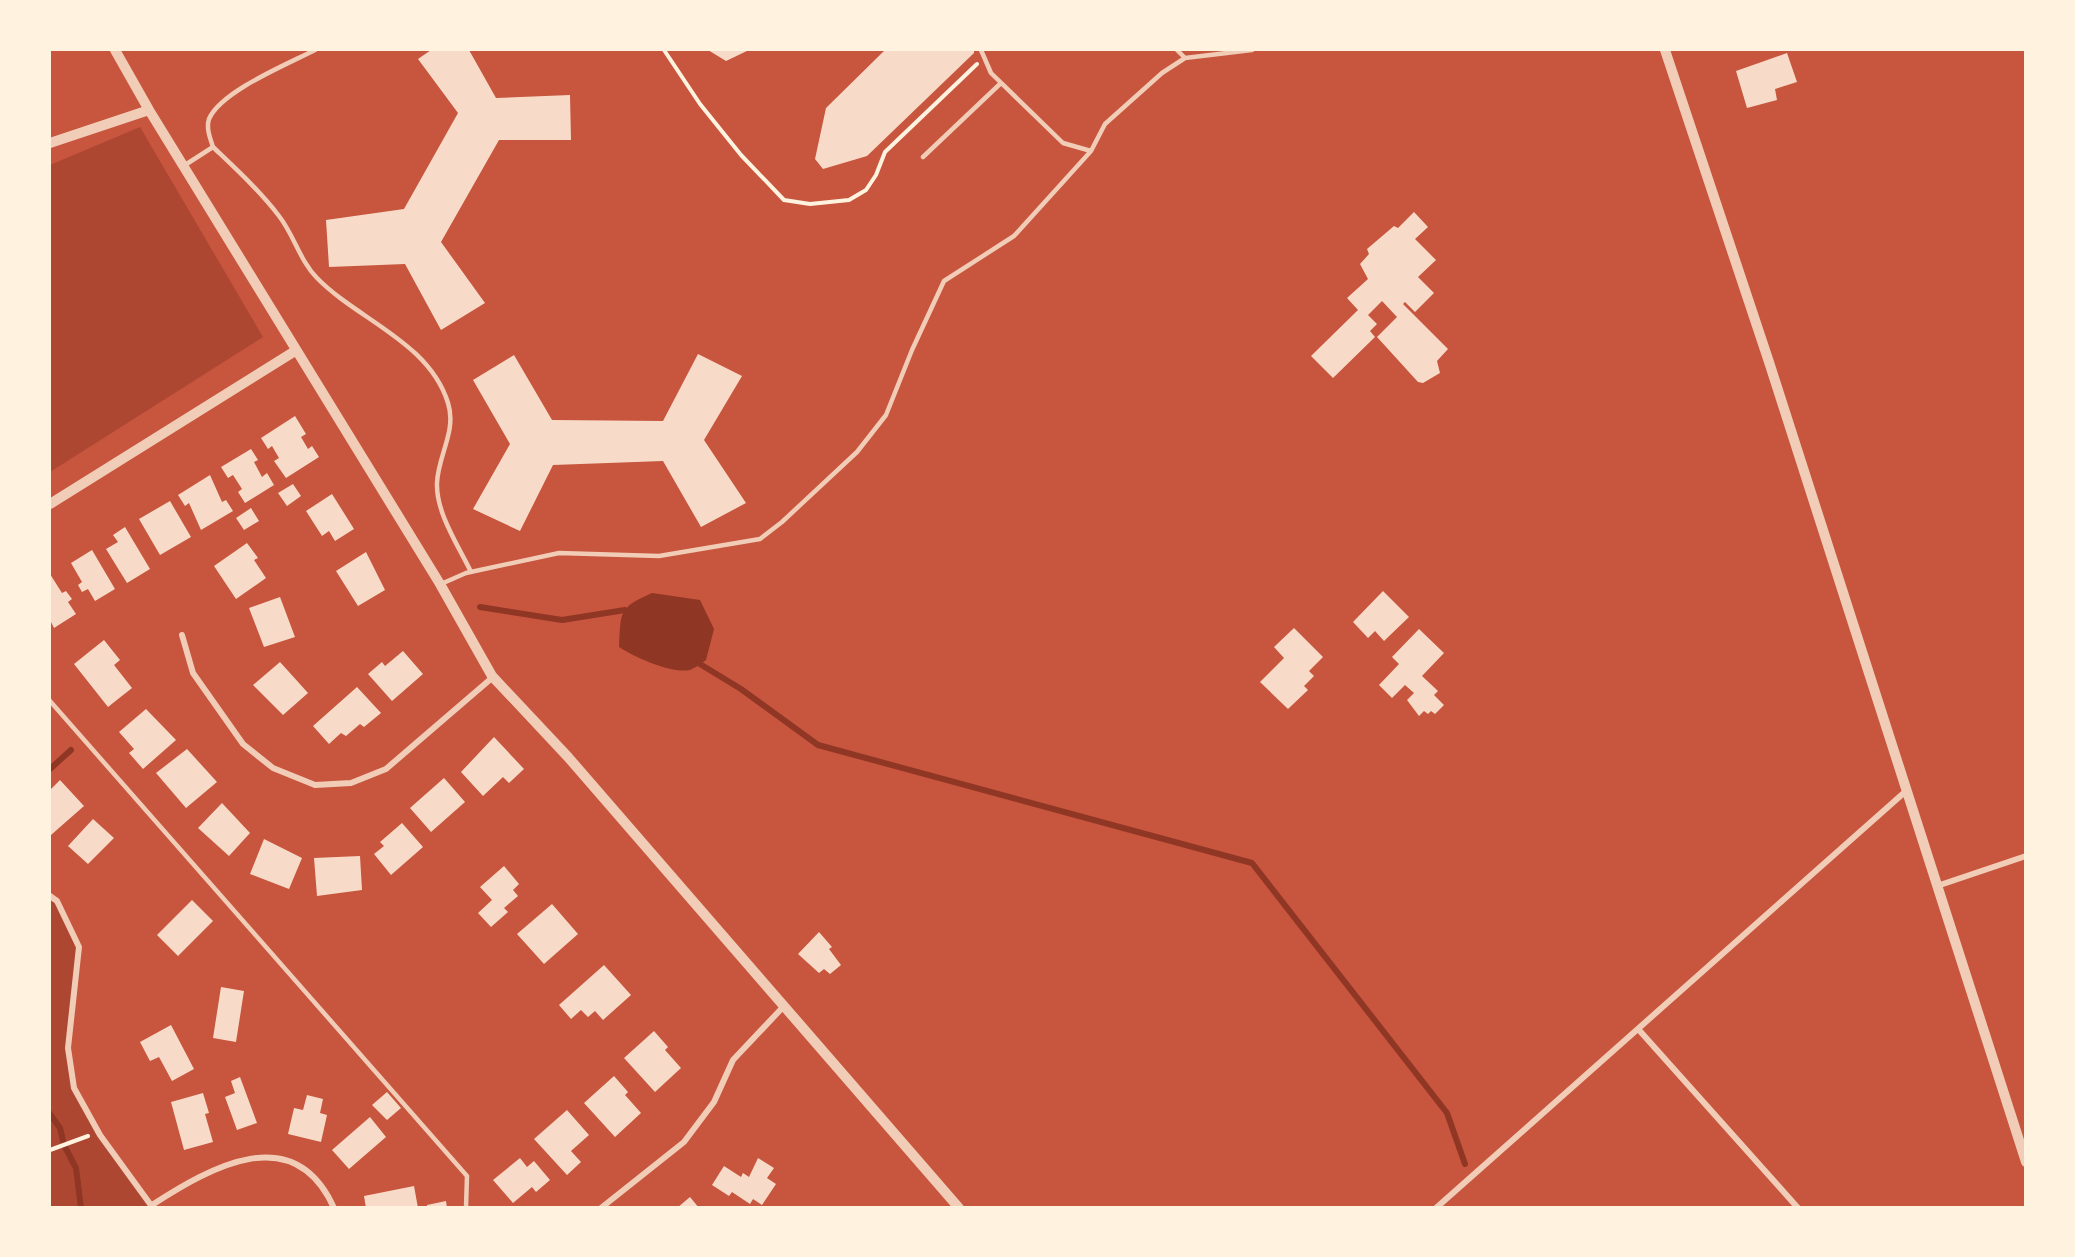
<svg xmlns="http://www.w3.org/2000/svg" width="2075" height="1257" font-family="'PT Sans',sans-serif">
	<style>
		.green { fill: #ae4732 }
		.water { fill: #8f3625 }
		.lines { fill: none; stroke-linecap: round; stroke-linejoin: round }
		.stream { stroke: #8f3625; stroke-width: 6 }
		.building { fill: #f7dbc8 }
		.path { stroke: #fff3e0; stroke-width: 4 }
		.service { stroke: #f1ccb7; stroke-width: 4.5 }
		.minor { stroke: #f1ccb7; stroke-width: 6 }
		.tertiary { stroke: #f1ccb7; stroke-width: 10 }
	</style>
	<rect width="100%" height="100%" fill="#c8553d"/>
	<path class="green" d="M140,127L263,337L50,472V165Z
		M50,896L57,901L79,947L68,1048L74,1088L98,1132L153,1207H50Z"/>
	<path class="water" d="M652,593L700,600L714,629L706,660C702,663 695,668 690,670C672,674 634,657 619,647C621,612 618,608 652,593Z"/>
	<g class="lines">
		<path class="stream" d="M480,607L562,620L625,610L630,614
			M695,661L741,689L818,745L1252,863L1447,1113L1465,1164
			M50,769L71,750
			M50,1114L60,1128L64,1145L76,1168L81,1208"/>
	</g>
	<path class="building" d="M431,50H469L496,98L570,95L571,140H499L441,242L485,303L441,330L405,264L329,267L326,220L404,209L458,113L418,59Z
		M708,50H749L726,61Z
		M885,50H974V53L867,156L823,169L815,159L826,108Z
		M1787,53L1797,82L1775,89L1777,100L1747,108L1736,71Z
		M1414,212L1428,227L1415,239L1436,260L1418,277L1434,293L1415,312L1405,302L1403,304L1448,349L1437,361L1440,373L1423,383L1418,382L1377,337L1397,317L1382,301L1368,315L1377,324L1370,331L1375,337L1333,378L1311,356L1358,310L1347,298L1368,279L1360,264L1369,254L1367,249L1394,226L1398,228Z
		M698,354L742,376L704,440L746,503L701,527L663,461L553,465L520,531L473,509L510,444L473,380L514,355L552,420L663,421Z
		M295,416L306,434L301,437L308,449L312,446L319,457L286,478L274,461L279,458L272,446L268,449L261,438Z
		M251,449L258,460L254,462L262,477L267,473L274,485L245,503L238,492L242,489L233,475L228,478L221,467Z
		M210,475L222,502L226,500L233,511L201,530L189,503L185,506L178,495Z
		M293,484L301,496L287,506L278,493Z
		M332,494L354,529L335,541L329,531L322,536L306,511Z
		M170,501L191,537L160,555L139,519Z
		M251,508L259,521L244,530L236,518Z
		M125,527L150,569L127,583L106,549L118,542L113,535Z
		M247,543L258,558L254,560L266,578L236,599L214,566Z
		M92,550L115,589L95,601L88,589L82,592L78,585L82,582L71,563Z
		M366,552L385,590L358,606L336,571Z
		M50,574L62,593L66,591L72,599L68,602L76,614L54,628L50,620Z
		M1383,591L1409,617L1384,641L1375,631L1368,638L1353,622Z
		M280,597L295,637L264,647L249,608Z
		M1294,628L1323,657L1309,671L1314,676L1304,686L1308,690L1288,709L1260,682L1284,658L1274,647Z
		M1419,629L1444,653L1422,676L1438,691L1434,695L1444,705L1435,714L1431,711L1428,714L1424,711L1419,716L1407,700L1414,693L1405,685L1392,698L1379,685L1399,664L1392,657Z
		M104,640L120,660L114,665L132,688L108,707L74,664Z
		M403,651L423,674L392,701L368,674L382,662L385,666Z
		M280,662L308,693L283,715L253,685Z
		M357,687L381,713L364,727L360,724L346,736L341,733L329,744L313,726Z
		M146,709L176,740L143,769L129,753L134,749L119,732Z
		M494,737L524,769L509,783L503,777L483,796L461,772Z
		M187,749L217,782L186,808L156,773Z
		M444,778L465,802L431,832L410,808Z
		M60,780L84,806L51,835L50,790Z
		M222,803L250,833L229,856L198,828Z
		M93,819L114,838L88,864L68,846Z
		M402,823L423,847L391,875L374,854L384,846L380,842Z
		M264,839L302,858L289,889L250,874Z
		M360,856L362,890L317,896L314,858Z
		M504,866L519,884L513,890L518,896L504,908L508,912L491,927L478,913L492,900L480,887Z
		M192,900L213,921L178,956L157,935Z
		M552,904L578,934L544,964L517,934Z
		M819,932L832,947L829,949L841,965L830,974L824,969L819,973L798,954Z
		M604,965L631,995L603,1020L595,1011L588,1017L581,1010L571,1019L559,1005Z
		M221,987L244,991L236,1042L213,1038Z
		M171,1025L194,1069L172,1081L159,1057L150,1061L140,1042Z
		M654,1031L668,1047L665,1050L681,1068L655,1092L624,1058Z
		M614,1076L628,1092L625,1095L641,1113L615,1137L584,1103Z
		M240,1077L257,1123L237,1130L225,1097L235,1093L231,1081Z
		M387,1092L401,1108L387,1120L372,1105Z
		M203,1093L209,1113L205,1114L213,1142L184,1150L171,1102Z
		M307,1095L323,1099L320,1113L327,1115L321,1142L288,1134L294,1108L303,1110Z
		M567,1110L589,1135L571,1151L581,1162L567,1175L534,1139Z
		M370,1117L386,1137L349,1169L332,1150Z
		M520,1158L527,1167L534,1161L550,1180L536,1192L532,1187L513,1203L493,1180Z
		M758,1158L774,1168L767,1178L776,1184L762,1205L753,1199L750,1204L732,1192L729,1196L712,1185L724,1166L741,1177L743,1173L749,1177Z
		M414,1186L418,1208H366L364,1196Z
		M690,1197L699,1208H677Z
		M446,1201L447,1208H427V1205Z"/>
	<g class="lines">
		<path class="path" d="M664,50L700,104L741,155L784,200L810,204L849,200L866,190L876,175L885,152L977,64
			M50,1150L88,1136"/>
		<path class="service" d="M315,50C288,64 221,91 209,119C206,128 210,138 213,147C236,169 260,191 279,216C294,235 300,261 317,278C358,320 429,342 448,403C457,431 438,455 437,483C436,513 458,545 471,572
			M981,50L991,73L1063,143L1091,151L1105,124L1162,73L1185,58L1252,50
			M1177,50L1185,58
			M923,157L1001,83
			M185,165L213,147
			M441,584L466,573L559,553L659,556L760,539L782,522L857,452L886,415L912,350L944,281L1014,236L1091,151
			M50,701L467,1176L466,1208"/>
		<path class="minor" d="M182,635L193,673L243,744L273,768L315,785L351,783L386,769L493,677
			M1937,886L2026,856
			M50,896L57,901L79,947L68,1048L74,1088L100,1135L153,1208
			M1639,1030L1798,1208
			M152,1205C211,1167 294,1119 334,1208
			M601,1208L684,1142L714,1102L733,1060L784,1006
			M1436,1208L1906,791"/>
		<path class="tertiary" d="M115,50L149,110L440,584L492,676L568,757L959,1208
			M1665,50L1769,362L2026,1162
			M50,143L149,110
			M50,504L295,351"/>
	</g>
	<rect width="2075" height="1257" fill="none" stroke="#fff3e0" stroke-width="102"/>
</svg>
